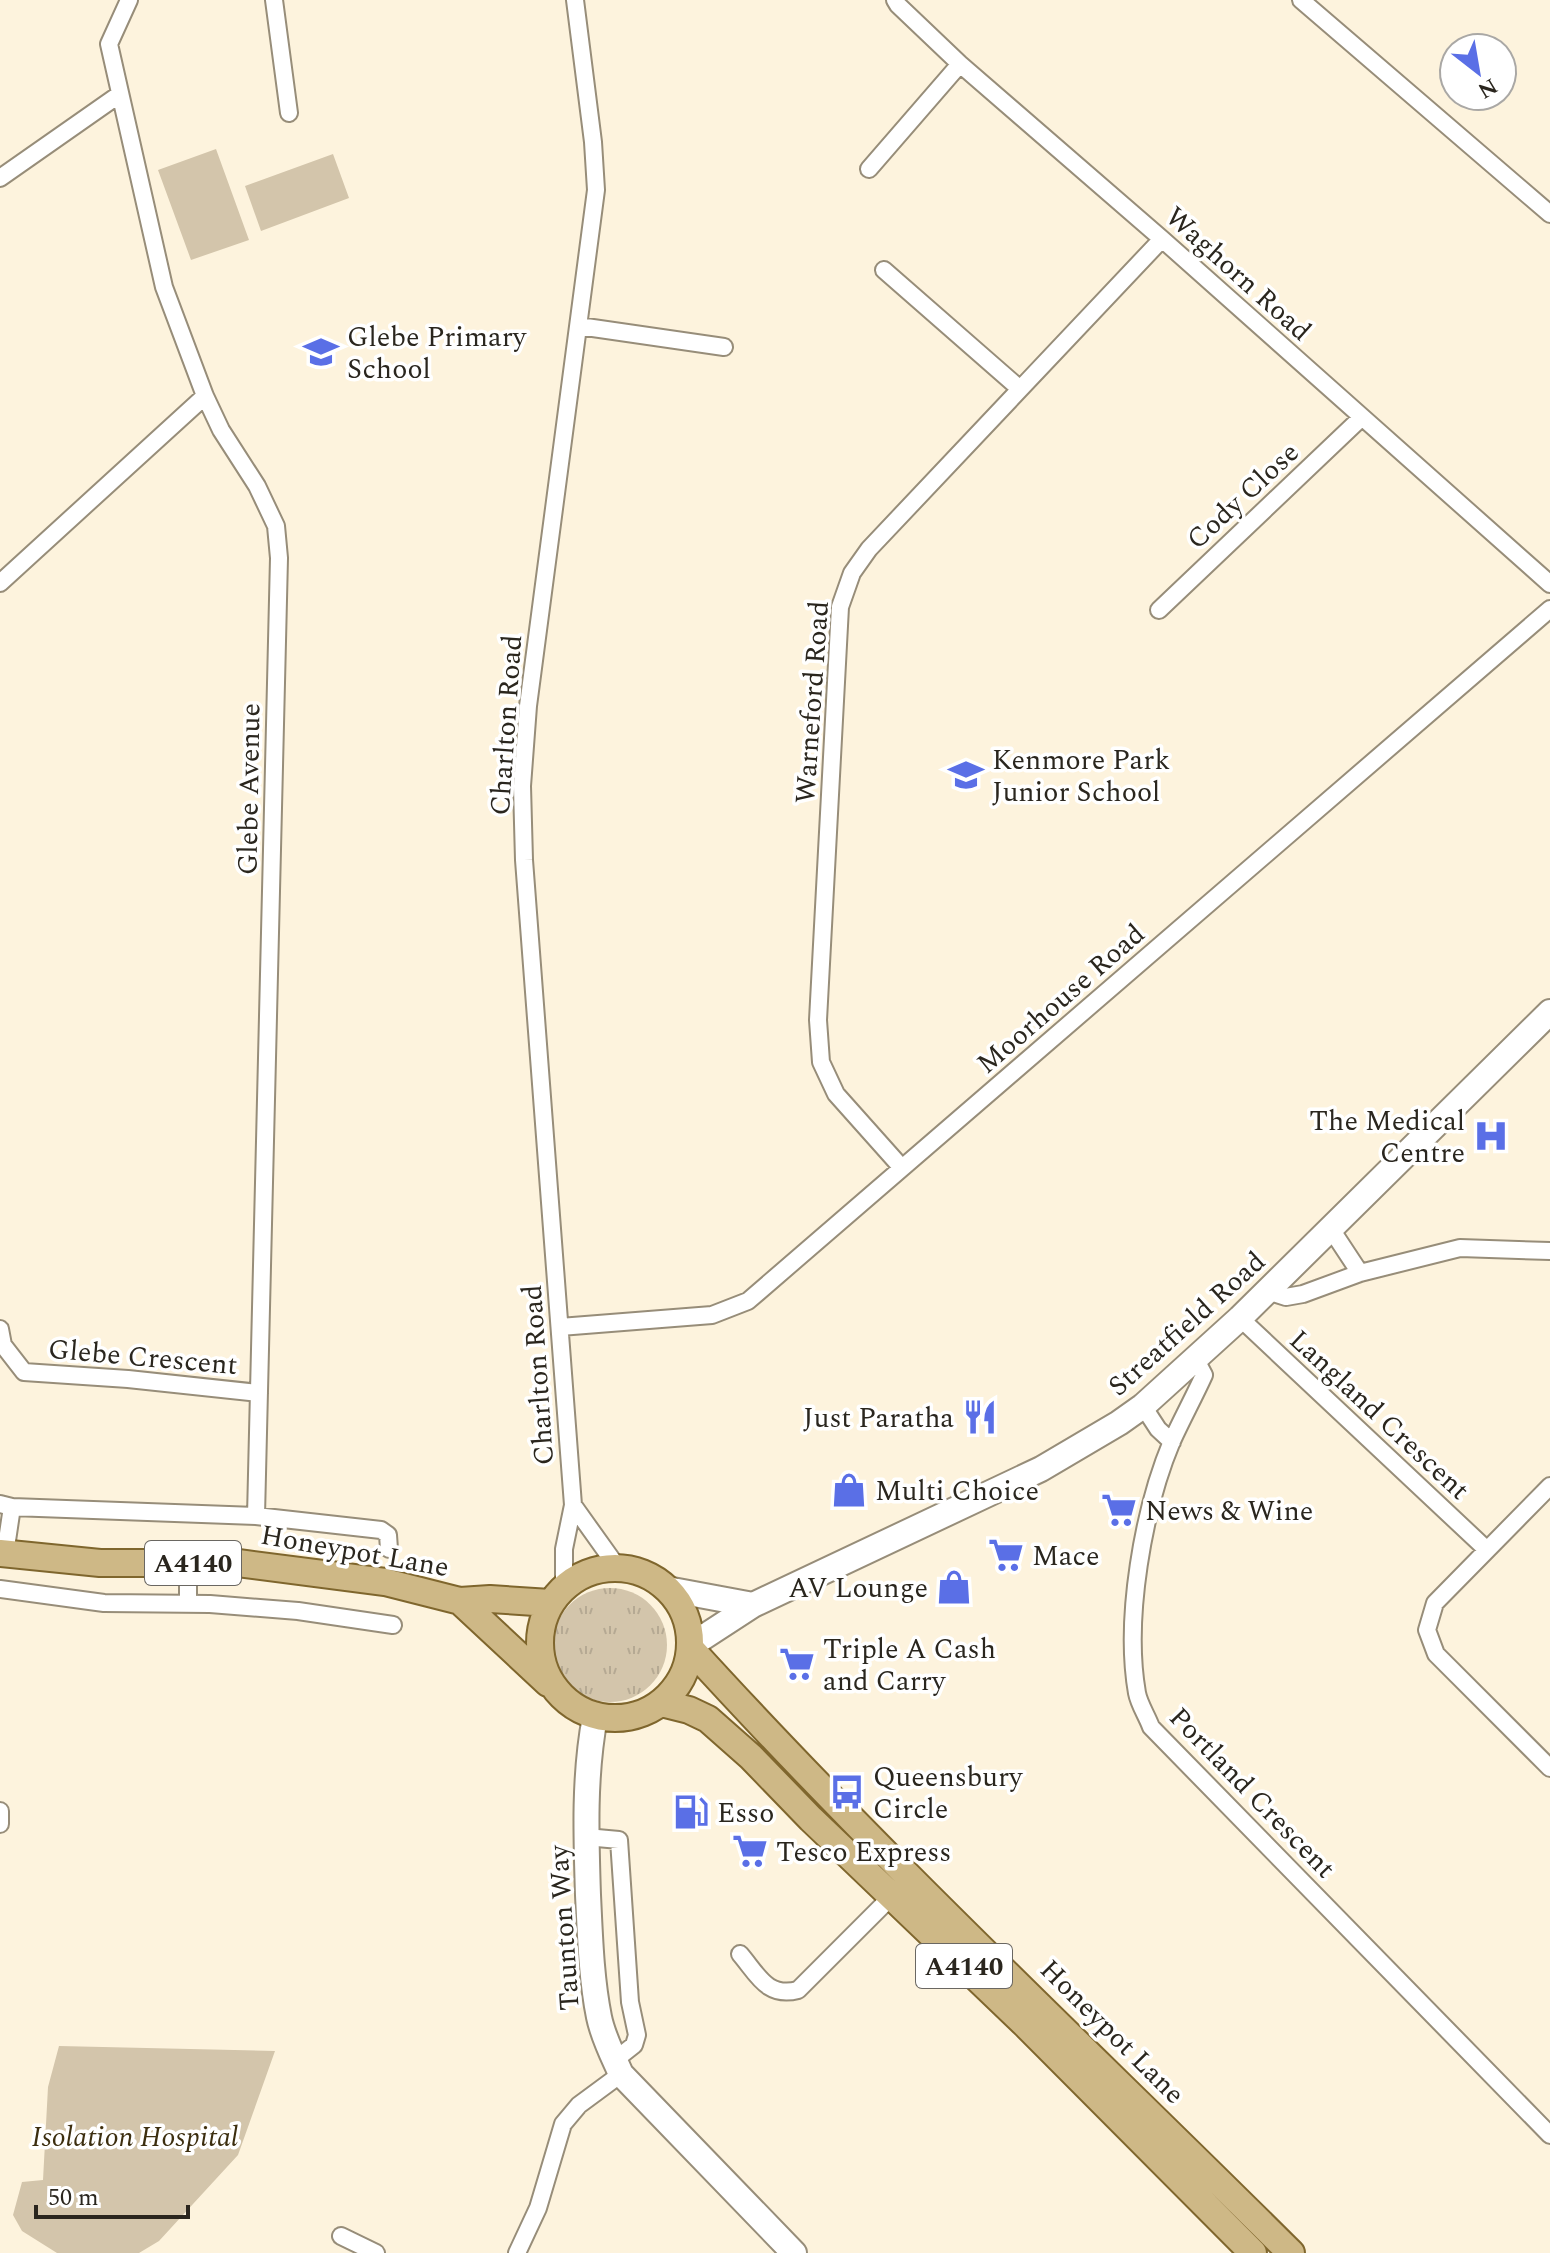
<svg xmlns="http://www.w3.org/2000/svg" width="1550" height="2253" font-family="Spectral,serif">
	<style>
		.grass { fill: url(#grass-tufts) }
		.garden { fill: #d3c5ab }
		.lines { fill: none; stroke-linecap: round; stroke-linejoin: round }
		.street-casing { stroke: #978d79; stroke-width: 20 }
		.secondary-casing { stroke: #978d79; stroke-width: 28 }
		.primary-casing { stroke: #7f662d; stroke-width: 30 }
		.street { stroke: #fff; stroke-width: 16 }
		.secondary { stroke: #fff; stroke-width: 24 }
		.primary { stroke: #ceb886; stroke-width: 26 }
		.labels { text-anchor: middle; stroke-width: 7; stroke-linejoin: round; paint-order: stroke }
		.shield { fill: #fff; stroke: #6a6762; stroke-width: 2 }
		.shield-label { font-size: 26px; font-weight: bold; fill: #2a261e }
		.street-label { font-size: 28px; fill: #2a261e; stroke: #fff }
		.poi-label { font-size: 28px; fill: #2a261e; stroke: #fff; text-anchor: start }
		.park-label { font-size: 28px; font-style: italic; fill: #3c2e0f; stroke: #fff }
	</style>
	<defs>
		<pattern id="grass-tufts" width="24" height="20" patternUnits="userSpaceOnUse" patternTransform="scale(2)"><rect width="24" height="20" fill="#d3c5ab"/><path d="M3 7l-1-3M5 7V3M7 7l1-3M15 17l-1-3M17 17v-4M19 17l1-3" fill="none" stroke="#b5a993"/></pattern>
	</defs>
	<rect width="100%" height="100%" fill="#fdf3dd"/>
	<path class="grass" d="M553 1645a57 57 0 1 1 114 0a57 57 0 1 1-114 0Z"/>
	<path class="garden" d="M216,149L249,240L191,260L158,170Z
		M333,154L349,198L261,231L245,186Z
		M59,2046L275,2051L238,2155L159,2241L139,2253H57L22,2231L13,2215L22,2182L43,2180L48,2087Z"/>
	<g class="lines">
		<g class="street-casing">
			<path id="street" d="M129,0L109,44L164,287L205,396L221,430L257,486L276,526L279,558L256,1516
				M274,0L289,113
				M895,0L898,5L960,64L1162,239L1550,584
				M1301,0L1550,214
				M869,169L960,64
				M0,178L120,94
				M884,270L1020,389
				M579,326L724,347
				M0,583L205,396
				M1159,610L1361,418
				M902,1168L836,1094L821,1062L818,1020L840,607L852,573L869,549L1162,239
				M1331,1229L1360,1273
				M1267,1291L1286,1297L1303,1294L1360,1273L1460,1248L1550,1251
				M1240,1318L1486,1549
				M560,1327L712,1315L748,1301L1550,609
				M0,1329L3,1345L24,1372L128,1379L259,1393
				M1196,1360L1204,1375C1194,1397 1182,1419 1172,1441C1143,1510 1124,1619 1137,1693C1139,1704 1147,1716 1151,1727L1550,2135
				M1143,1406L1158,1429L1172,1442
				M1550,1486L1435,1603L1427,1630L1436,1654L1550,1768
				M0,1504L12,1507L256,1516L381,1530L388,1535L389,1549
				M573,1505L618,1568
				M5,1554L12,1507
				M564,1587V1549L573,1505L524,860L522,786L528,706L596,190L593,142L575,0
				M0,1589L104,1603L210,1604L298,1611L393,1625
				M188,1603V1563
				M0,1811V1824
				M586,1837L619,1840L630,2002L637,2035L634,2045L615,2060
				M740,1954C758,1975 767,1998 798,1990L892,1896
				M341,2236L376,2253
				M517,2253L538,2208L563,2124L579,2105L621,2074"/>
		</g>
		<g class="secondary-casing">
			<path id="secondary" d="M667,1589L753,1605
				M690,1646L753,1605L1041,1469L1119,1423L1143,1406L1240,1318L1550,1012
				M595,1717C584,1775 586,1835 588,1895C590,1935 591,1977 599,2017C603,2037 613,2056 621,2074L794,2253"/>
		</g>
		<g class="primary-casing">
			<path id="primary" d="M0,1553L100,1563H238L385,1582L460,1601L490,1599L550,1603
				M540 1643a75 75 0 1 1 150 0a75 75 0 1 1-150 0Z
				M460,1601L548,1683
				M690,1648C881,1858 1090,2053 1291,2253
				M661,1703L689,1710L708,1719L751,1757L811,1819L1026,2025L1253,2253"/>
		</g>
		<use href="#street" class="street"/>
		<use href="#secondary" class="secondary"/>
		<use href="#primary" class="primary"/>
	</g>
	<defs>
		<g id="school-bare" transform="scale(2.76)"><path d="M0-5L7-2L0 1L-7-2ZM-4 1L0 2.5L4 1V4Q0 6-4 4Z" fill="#5a6fe6" stroke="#fff" stroke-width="2.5" paint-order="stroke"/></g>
		<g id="hospital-bare" transform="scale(2.76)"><path d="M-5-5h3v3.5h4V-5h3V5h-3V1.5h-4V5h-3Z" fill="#5a6fe6" stroke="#fff" stroke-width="2.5" paint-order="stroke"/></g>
		<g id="restaurant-bare" transform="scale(2.76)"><path d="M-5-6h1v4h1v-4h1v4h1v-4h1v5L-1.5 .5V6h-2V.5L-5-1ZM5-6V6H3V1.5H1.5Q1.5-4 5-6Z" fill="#5a6fe6" stroke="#fff" stroke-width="2.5" paint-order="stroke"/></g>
		<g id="shop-bare" transform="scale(2.76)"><path d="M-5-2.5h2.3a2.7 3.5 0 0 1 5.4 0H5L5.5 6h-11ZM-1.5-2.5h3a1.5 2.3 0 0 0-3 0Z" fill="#5a6fe6" stroke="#fff" stroke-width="2.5" paint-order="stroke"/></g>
		<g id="supermarket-bare" transform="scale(2.76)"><path d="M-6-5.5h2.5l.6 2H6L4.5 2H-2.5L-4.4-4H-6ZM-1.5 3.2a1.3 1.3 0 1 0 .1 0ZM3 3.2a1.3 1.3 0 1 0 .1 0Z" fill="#5a6fe6" stroke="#fff" stroke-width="2.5" paint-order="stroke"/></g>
		<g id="bus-bare" transform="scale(2.76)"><path d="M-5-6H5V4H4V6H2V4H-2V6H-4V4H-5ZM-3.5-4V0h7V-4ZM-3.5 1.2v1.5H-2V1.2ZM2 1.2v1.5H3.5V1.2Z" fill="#5a6fe6" stroke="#fff" stroke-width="2.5" paint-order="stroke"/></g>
		<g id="fuel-bare" transform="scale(2.76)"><path d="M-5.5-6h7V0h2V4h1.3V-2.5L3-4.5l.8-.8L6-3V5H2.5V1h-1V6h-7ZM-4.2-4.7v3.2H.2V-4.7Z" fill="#5a6fe6" stroke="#fff" stroke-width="2.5" paint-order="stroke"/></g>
	</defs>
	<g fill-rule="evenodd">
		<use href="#school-bare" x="321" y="352"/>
		<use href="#school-bare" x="966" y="775"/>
		<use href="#hospital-bare" x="1491" y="1136"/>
		<use href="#restaurant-bare" x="980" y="1417"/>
		<use href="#shop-bare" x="849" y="1490"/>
		<use href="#supermarket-bare" x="1119" y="1510"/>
		<use href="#supermarket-bare" x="1006" y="1555"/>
		<use href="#shop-bare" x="954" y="1587"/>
		<use href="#supermarket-bare" x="797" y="1664"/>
		<use href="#bus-bare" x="847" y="1792"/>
		<use href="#fuel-bare" x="691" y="1812"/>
		<use href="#supermarket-bare" x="750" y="1851"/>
	</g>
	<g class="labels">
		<g class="shield">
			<rect x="145" y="1541" width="96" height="44" rx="6"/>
			<rect x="916" y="1944" width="96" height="44" rx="6"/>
		</g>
		<g class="shield-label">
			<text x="193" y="1572">A4140</text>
			<text x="964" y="1975">A4140</text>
		</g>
		<g class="street-label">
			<text transform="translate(1239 273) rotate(42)" y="10">Waghorn Road</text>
			<text transform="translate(1242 495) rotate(-43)" y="10">Cody Close</text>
			<text transform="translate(811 702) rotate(-86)" y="10">Warneford Road</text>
			<text transform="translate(505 725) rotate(-86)" y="10">Charlton Road</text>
			<text transform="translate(248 789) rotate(-89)" y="10">Glebe Avenue</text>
			<text transform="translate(1060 998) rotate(-41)" y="10">Moorhouse Road</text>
			<text transform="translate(1186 1323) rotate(-42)" y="10">Streatfield Road</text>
			<text transform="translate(143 1356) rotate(5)" y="10">Glebe Crescent</text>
			<text transform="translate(537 1375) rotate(-94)" y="10">Charlton Road</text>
			<text transform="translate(1380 1414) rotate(43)" y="10">Langland Crescent</text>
			<text transform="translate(355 1550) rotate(10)" y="10">Honeypot Lane</text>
			<text transform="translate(1253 1792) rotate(46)" y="10">Portland Crescent</text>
			<text transform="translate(563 1928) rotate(-94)" y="10">Taunton Way</text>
			<text transform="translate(1113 2031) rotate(45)" y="10">Honeypot Lane</text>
		</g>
		<g class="poi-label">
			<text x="347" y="346">Glebe Primary<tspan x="347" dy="32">School</tspan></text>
			<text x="992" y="769">Kenmore Park<tspan x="992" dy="32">Junior School</tspan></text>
			<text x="1465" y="1130" text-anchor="end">The Medical<tspan x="1465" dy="32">Centre</tspan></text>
			<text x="954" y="1427" text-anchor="end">Just Paratha</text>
			<text x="875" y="1500">Multi Choice</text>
			<text x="1145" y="1520">News &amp; Wine</text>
			<text x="1032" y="1565">Mace</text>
			<text x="928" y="1597" text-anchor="end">AV Lounge</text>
			<text x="823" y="1658">Triple A Cash<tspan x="823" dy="32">and Carry</tspan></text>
			<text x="873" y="1786">Queensbury<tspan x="873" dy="32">Circle</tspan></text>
			<text x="717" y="1822">Esso</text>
			<text x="776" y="1861">Tesco Express</text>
		</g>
		<g class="park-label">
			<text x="135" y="2146">Isolation Hospital</text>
		</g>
	</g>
	<g transform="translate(1478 72) rotate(149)"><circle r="38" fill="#ffffff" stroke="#aaa8a5" stroke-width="2"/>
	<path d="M0-6L14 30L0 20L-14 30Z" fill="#5a6fe6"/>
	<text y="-12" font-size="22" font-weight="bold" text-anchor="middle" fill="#2a261e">N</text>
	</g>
	<path d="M36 2205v12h152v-12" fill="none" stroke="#2a261e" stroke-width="4"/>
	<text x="48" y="2205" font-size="24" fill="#2a261e" stroke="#ffffff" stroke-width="6" paint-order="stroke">50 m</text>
</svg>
